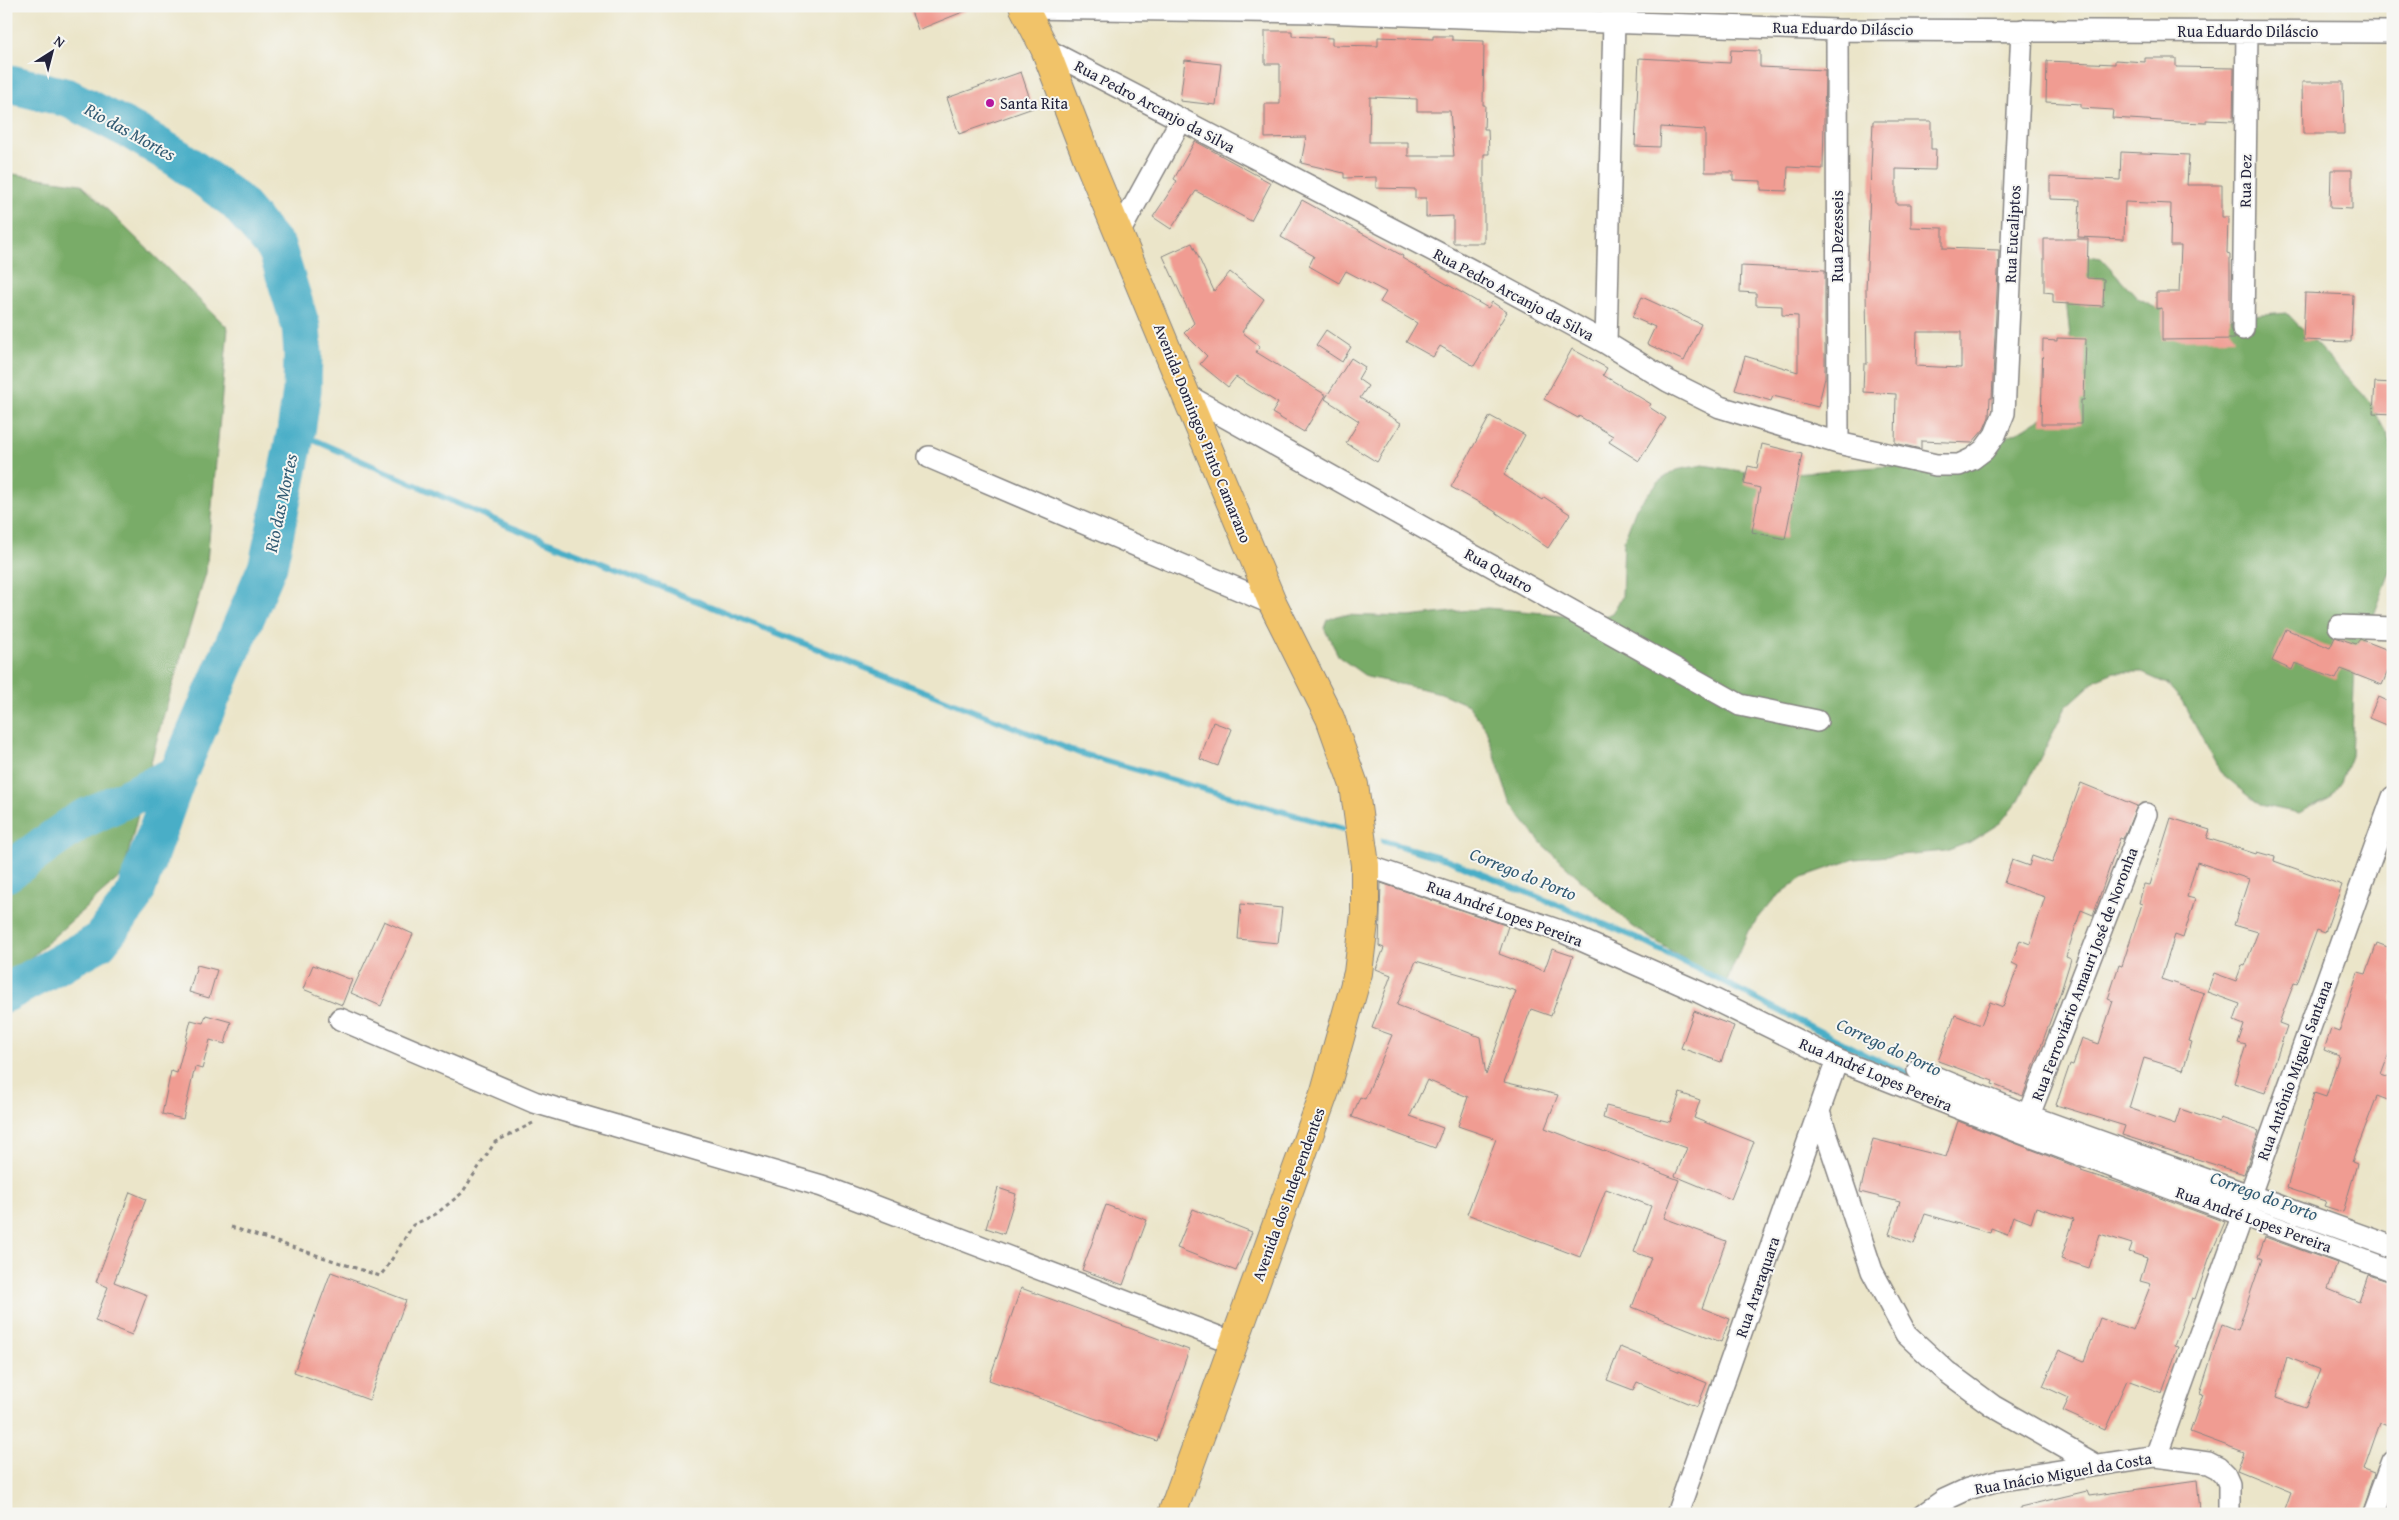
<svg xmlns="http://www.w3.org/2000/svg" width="2399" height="1520" font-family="'Gentium Book Plus',serif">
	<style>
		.forest { fill: #79ac67; stroke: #4e6751 }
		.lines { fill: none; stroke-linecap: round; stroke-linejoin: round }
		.stream { stroke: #48aec7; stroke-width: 6 }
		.river { stroke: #48aec7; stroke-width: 39 }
		.building { fill: #f09c92; fill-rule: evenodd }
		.minor-casing { stroke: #868482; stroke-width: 24 }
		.major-casing { stroke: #868482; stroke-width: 30 }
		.path { stroke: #868482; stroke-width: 3; stroke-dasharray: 4 4; stroke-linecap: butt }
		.minor { stroke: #fff; stroke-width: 21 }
		.major { stroke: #f1c369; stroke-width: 28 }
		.poi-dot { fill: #b5179e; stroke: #f6f6f2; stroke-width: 2 }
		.labels { text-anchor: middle; stroke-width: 4; stroke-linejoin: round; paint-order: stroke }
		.street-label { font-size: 16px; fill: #22223b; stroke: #f6f6f2 }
		.poi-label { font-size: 16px; fill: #22223b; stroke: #f6f6f2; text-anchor: start }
		.water-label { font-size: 18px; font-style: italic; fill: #315a73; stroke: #f6f6f2 }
	</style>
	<rect width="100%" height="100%" fill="#f6f6f2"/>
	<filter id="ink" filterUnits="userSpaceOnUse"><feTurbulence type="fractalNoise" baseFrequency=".02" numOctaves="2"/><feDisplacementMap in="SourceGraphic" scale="10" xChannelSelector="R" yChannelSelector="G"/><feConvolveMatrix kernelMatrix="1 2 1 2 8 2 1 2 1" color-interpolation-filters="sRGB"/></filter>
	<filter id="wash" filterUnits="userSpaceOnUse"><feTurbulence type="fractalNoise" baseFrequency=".0096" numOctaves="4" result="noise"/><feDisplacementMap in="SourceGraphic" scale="20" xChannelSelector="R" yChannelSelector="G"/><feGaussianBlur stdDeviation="1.12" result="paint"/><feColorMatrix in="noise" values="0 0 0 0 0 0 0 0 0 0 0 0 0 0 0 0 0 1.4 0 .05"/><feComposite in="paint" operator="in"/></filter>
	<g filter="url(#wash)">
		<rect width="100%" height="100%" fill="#ebe5c9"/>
		<path class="forest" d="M6,173L81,184L228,328L206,573L159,731L123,874L6,980Z
			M2086,256L2101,258L2138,298L2168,313L2217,319L2287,313L2370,402L2388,437L2393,455V564L2355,666L2351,756L2341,782L2330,797L2299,813L2260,805L2220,772L2182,701L2167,684L2140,672H2114L2097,679L2066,707L2019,800L2000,823L1970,842L1946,851L1855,859L1803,877L1774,899L1748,931L1725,985L1632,926L1543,845L1511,805L1486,729L1468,705L1441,693L1367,677L1339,657L1324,628L1327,620L1340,615L1409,617L1487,608L1600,618L1612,613L1622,597L1624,540L1636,508L1658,482L1676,470L1703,465L1765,475L1919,464L1974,451L2024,429L2055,409L2073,363L2065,291Z"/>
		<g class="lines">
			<path class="stream" d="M296,432L511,527L1079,753L1343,829
				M1383,841L1446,859L1635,937L1870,1057L1915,1076
				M2340,1240L2393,1259"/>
			<path class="river" d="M6,83L68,98L134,132L179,159L236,201L277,249L301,327L303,354L302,390L296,432L268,565L178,774L133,899L99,942L6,993
				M6,873L79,821L178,774"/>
		</g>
		<g id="blocks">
			<path class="building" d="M909,6H975V7L918,30Z
				M1265,31H1292V36L1332,38V45L1378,46V37L1433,39V36H1452V40L1484,41L1483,105H1485L1484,129H1488L1489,154H1484V243H1453V216L1426,217V198H1415V189L1376,188V177L1344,178V173L1301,163L1306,137L1265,138V104H1280V64H1265ZM1370,97L1417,99V111H1450L1454,156H1408V142H1369Z
				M1731,50L1760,51V67L1825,70L1823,169L1788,167L1787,191L1761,190V181L1733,180V172H1705V130L1661,127L1660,147L1635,146L1639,58L1730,63Z
				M2145,58H2176V67L2234,68L2233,121L2206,120V123L2178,122L2112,118L2113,110L2081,108V104L2046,102L2047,61L2115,64V60L2145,62Z
				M1185,60L1221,64L1216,105L1180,101Z
				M1021,72L1033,108L959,134L947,98Z
				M2302,82H2343L2344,134H2303Z
				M1873,121H1931V149H1936L1935,170L1896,169V204H1911V227L1943,228V248L1999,250L1992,398H1990L1989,417L1984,429L1972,443L1921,441V449L1895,443L1896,394L1863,392L1864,364H1867L1866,289ZM1917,332H1961V368L1916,366Z
				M1195,141L1271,183L1251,221L1196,191L1171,229L1153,217L1177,181L1174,179Z
				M2121,152L2189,155L2187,185H2222V217H2228L2227,253L2230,254V329L2235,339L2162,340V308L2156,309V292H2179L2181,246H2170L2171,204L2125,202L2124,239L2078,237L2080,200L2050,199V177L2120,180Z
				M2331,170H2352V209L2330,208Z
				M1302,200L1403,256L1402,258L1488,308L1492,302L1507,312L1474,366L1440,346L1433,357L1406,342L1417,323L1380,302L1386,292L1346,271L1339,283L1309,266L1314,256L1281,237Z
				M2044,239H2088L2087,278L2104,279L2103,306L2053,303V293L2044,292Z
				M1192,243L1214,291L1230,272L1264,299L1242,332L1260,346L1256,352L1326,395L1304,432L1272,413L1278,403L1236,377L1228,387L1200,364L1207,356L1184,333L1194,323L1163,256Z
				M1741,266L1825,270V378L1818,407L1773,396L1771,401L1735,390L1745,356L1798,372V316L1782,315V306L1756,305V293L1740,292Z
				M2305,293L2353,295L2351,342L2303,340Z
				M1642,297L1701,324L1684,361L1647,344L1655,327L1632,317Z
				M1326,330L1351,347L1342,362L1316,345Z
				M2057,338L2086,339L2084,400H2081V424H2041L2043,340L2057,341Z
				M1572,349L1607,368L1603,375L1651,404L1649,407L1666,418L1639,461L1609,442L1613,436L1579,416L1578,418L1544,399Z
				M1351,358L1365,367L1358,379L1368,386L1360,398L1401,423L1377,462L1346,443L1359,421L1325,399Z
				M2375,382L2393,383V414L2373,413Z
				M1490,416L1525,435L1504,475L1542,500L1544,497L1570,514L1548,548L1491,509L1451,487Z
				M1762,444L1802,454L1785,539L1752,532L1760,488L1744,484L1748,466L1757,468Z
				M2286,629L2330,648L2335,637L2356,644L2360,639L2393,652V659L2382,685L2341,669L2336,679L2295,663L2292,670L2272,661Z
				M2378,697L2393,704V728L2369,718Z
				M1213,722L1232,729L1218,766L1200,759Z
				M2081,783L2137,806L2123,839L2120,838L2093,915L2081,910L2066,957L2071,959L2061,991L2023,1096L1992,1084L1993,1081L1938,1061L1955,1015L1981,1025L1990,1002L2003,1007L2018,966L2012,963L2020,940L2030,944L2045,897L2004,883L2012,860L2029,866L2032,856L2052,863Z
				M2171,818L2210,830L2207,838L2256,854L2257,852L2275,857L2274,861L2342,885L2325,933L2317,930L2297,984L2294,983L2279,1023L2287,1026L2265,1093L2234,1083L2246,1045L2238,1043L2244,1025L2234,1021L2240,1004L2207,992L2214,973L2236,981L2242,965L2245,966L2258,932L2234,925L2249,879L2197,862L2187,897L2195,899L2183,938L2175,935L2161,979L2204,993L2189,1041L2192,1042L2183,1070L2144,1058L2129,1108L2175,1124L2180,1109L2219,1122L2220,1118L2259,1131L2244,1174L2122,1135L2125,1126L2056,1105L2070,1064L2073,1065L2082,1038L2099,1044L2113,1001L2108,999L2119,965L2122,966L2142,904L2139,903L2144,884L2150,885Z
				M1381,883L1508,926L1499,954L1544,971L1552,949L1573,956L1551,1016L1531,1009L1504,1082L1558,1095L1545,1128L1679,1180L1664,1218L1726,1241L1702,1308L1730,1319L1721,1342L1632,1307L1651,1258L1634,1252L1651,1206L1606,1189L1580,1257L1467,1214L1496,1139L1458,1126L1468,1097L1427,1080L1410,1116L1443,1128L1435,1148L1352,1117L1360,1097L1365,1099L1392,1035L1372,1028L1391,975L1376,969L1384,948L1379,946ZM1416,961L1516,991L1486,1075L1480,1037L1397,1005Z
				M1241,904L1282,908L1278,943L1238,939Z
				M384,921L413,934L381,1006L351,993Z
				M2377,943L2393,949V1043L2381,1075L2393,1079V1102L2377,1096L2352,1162L2357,1164L2343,1212L2324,1206L2326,1201L2287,1188L2314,1093L2326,1097L2339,1056L2324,1050L2331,1029L2339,1032L2358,972L2366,974Z
				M197,965L217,970L209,998L189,992Z
				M313,965L352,980L342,1005L303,989Z
				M1694,1011L1734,1026L1721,1062L1681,1048Z
				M206,1015L231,1022L225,1044L210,1040L202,1069L195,1067L183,1119L162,1114L171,1071L177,1073L191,1020L203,1023Z
				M1680,1093L1700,1100L1694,1118L1754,1142L1731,1199L1675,1176L1687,1148L1603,1118L1606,1106L1670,1122Z
				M1958,1121L2082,1169L2081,1171L2125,1185L2225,1222L2210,1256L2195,1299L2192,1298L2174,1346L2178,1347L2162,1393L2127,1380L2105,1430L2063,1411L2069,1398L2043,1386L2059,1350L2084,1361L2100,1318L2133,1330L2151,1284L2140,1281L2147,1258L2129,1252L2132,1244L2100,1234L2089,1268L2061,1259L2074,1219L2036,1207L2031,1223L2013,1216L2007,1234L1991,1228L1990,1233L1925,1214L1914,1244L1889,1234L1900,1202L1860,1192L1873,1139L1946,1157Z
				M998,1188L1016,1194L1004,1234L986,1228Z
				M130,1192L146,1199L114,1282L147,1295L132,1335L95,1321L108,1287L96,1282Z
				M1106,1205L1147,1220L1123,1285L1082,1270Z
				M1193,1209L1252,1232L1236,1271L1177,1248Z
				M2265,1237L2337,1263L2328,1289L2359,1302L2368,1275L2393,1283V1428L2380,1423L2364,1469L2375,1473L2361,1514H2298L2285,1509L2291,1492L2237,1470L2244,1452L2190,1432L2203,1394L2200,1393L2222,1324L2238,1330L2262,1259L2258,1257ZM2287,1357L2320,1370L2305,1408L2276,1398Z
				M331,1272L406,1300L369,1400L294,1372Z
				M1021,1288L1189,1350L1157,1441L989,1380Z
				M1620,1347L1707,1383L1697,1407L1637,1382L1633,1390L1607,1380Z
				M2197,1481L2200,1510L2180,1512L2181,1514H2021L2020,1507L2087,1491L2089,1496Z"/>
		</g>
	</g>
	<g filter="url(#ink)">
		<use href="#blocks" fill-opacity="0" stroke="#868482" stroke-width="1"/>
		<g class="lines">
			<g class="minor-casing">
				<path id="minor" d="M1023,8L1320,12L1837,30L2393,32
					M1837,30L1838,443
					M1045,49L1469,269L1606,343L1668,381L1720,407L1838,443L1936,465H1959L1972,459L1984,450L1995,435L2004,413L2022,30
					M1119,233L1181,120
					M2243,329L2247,32
					M1606,343L1614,21
					M1188,396L1740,705L1817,721
					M929,457L1273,604
					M2339,626L2393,628
					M1365,865L1563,932L1699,992L1837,1060L2022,1133L2393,1271
					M340,1019L534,1102L822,1186L1234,1343
					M1918,1070L2029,1116L2393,1247
					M1819,1112L1872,1271L1906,1334L1947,1372L1993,1406L2096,1465
					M2024,1128L2146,814
					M2156,1456L2393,797
					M1677,1514L1837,1060
					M1924,1514L1944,1500L1968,1489L1996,1481L2156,1456L2208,1463L2218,1468L2225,1475L2229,1484V1514
					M2373,1514L2393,1461"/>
			</g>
			<g class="major-casing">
				<path id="major" d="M1023,6L1045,49L1088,160L1273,604L1330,718L1354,785L1365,865V914L1358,973L1325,1091L1172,1514"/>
			</g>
			<path class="path" d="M231,1227L380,1276L387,1267L413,1225L436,1214L462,1193L495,1142L533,1123"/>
			<use href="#minor" class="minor"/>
			<use href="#major" class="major"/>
		</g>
	</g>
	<circle class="poi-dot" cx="990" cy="103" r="5"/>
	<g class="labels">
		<g class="street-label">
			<text transform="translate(1843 28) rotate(1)" y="6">Rua Eduardo Diláscio</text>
			<text x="2248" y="37">Rua Eduardo Diláscio</text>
			<text transform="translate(1155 106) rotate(28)" y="6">Rua Pedro Arcanjo da Silva</text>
			<text transform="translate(2245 181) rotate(-89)" y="6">Rua Dez</text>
			<text transform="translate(2012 234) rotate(-87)" y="6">Rua Eucaliptos</text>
			<text transform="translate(1837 236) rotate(-90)" y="6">Rua Dezesseis</text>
			<text transform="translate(1514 294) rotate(28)" y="6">Rua Pedro Arcanjo da Silva</text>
			<text transform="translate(1203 433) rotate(68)" y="6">Avenida Domingos Pinto Camarano</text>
			<text transform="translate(1499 570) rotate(29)" y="6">Rua Quatro</text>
			<text transform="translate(1505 913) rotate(20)" y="6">Rua André Lopes Pereira</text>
			<text transform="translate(2084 974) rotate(-69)" y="6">Rua Ferroviário Amauri José de Noronha</text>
			<text transform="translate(2294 1070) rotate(-70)" y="6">Rua Antônio Miguel Santana</text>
			<text transform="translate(1876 1074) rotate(23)" y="6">Rua André Lopes Pereira</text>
			<text transform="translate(1288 1194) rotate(-70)" y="6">Avenida dos Independentes</text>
			<text transform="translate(2254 1219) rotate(20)" y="6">Rua André Lopes Pereira</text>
			<text transform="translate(1757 1287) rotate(-71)" y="6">Rua Araraquara</text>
			<text transform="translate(2063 1473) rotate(-10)" y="6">Rua Inácio Miguel da Costa</text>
		</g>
		<g class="poi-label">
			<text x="1000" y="109">Santa Rita</text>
		</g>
		<g class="water-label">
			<text transform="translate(130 132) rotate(29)" y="6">Rio das Mortes</text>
			<text transform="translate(281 503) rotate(-78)" y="6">Rio das Mortes</text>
			<text transform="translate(1523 874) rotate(22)" y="6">Corrego do Porto</text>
			<text transform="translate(1889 1047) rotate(25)" y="6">Corrego do Porto</text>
			<text transform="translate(2264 1196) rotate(20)" y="6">Corrego do Porto</text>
		</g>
	</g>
	<rect width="2399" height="1520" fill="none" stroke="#f6f6f2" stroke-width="25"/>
	<g transform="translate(52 52) rotate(36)" stroke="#f6f6f2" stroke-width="4" paint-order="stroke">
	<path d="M0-4L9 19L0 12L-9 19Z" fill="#22223b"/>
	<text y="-8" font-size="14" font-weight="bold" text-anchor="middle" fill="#22223b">N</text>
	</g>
</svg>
